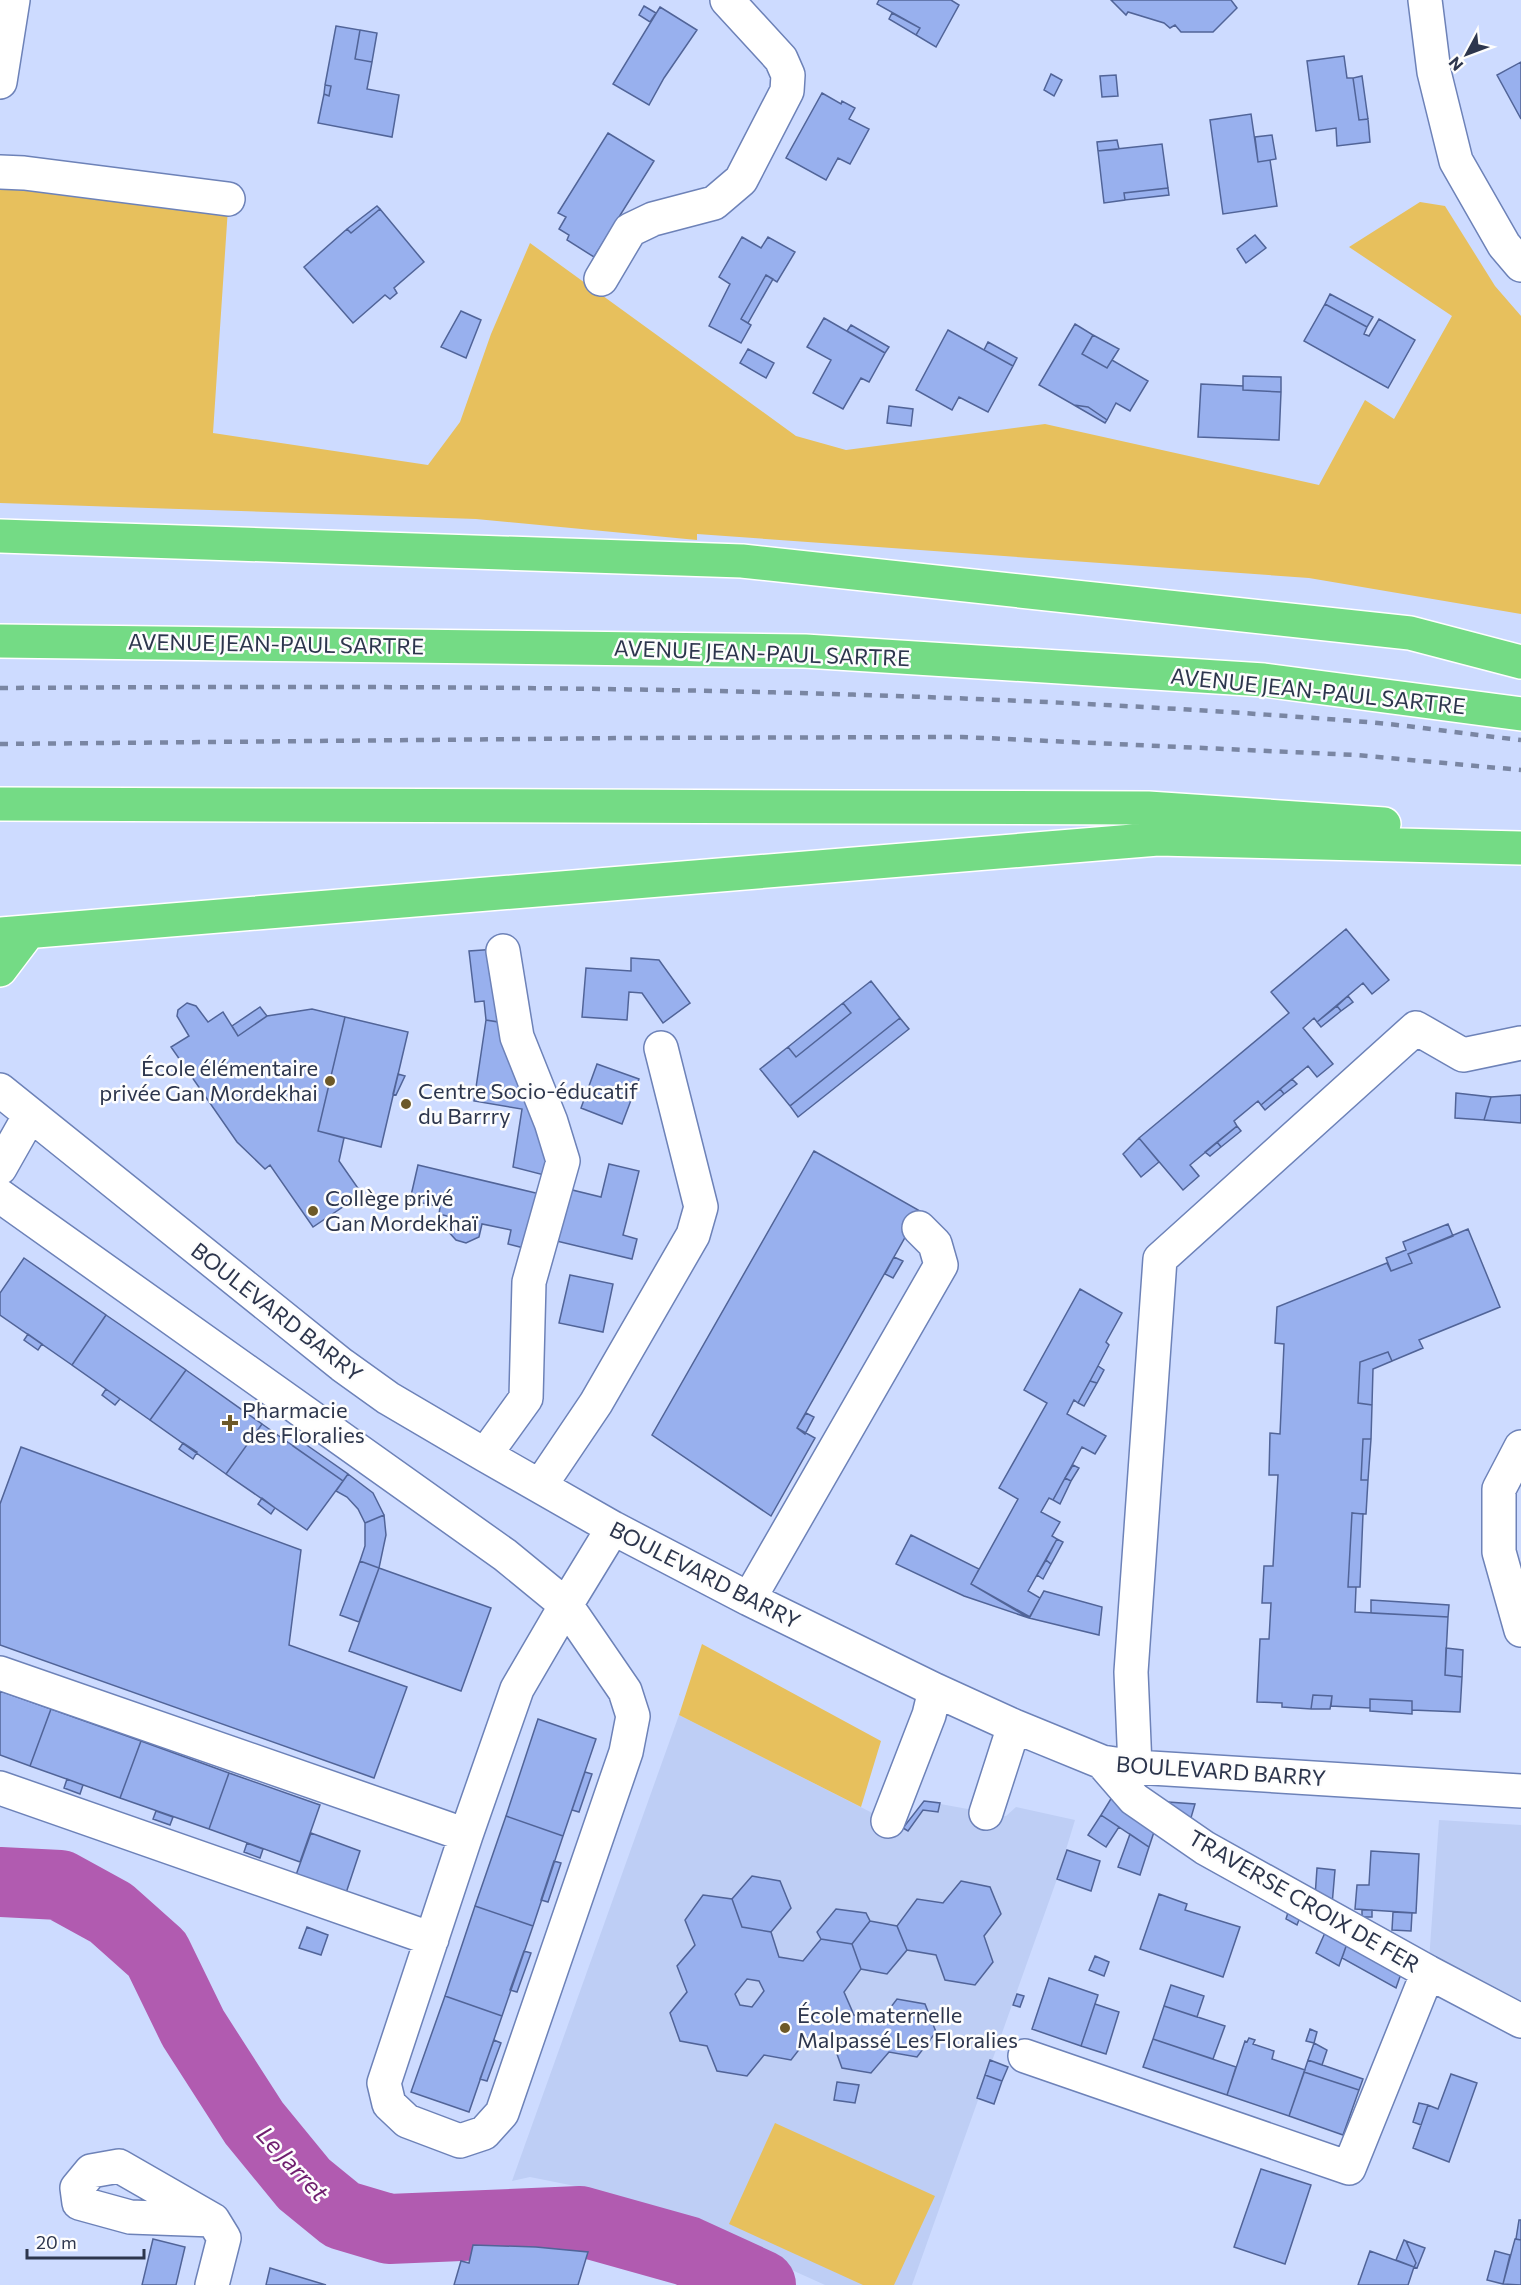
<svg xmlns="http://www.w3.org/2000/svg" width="1521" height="2285" font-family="Commissioner,sans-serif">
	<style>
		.built { fill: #becef5 }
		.green { fill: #e7c05d }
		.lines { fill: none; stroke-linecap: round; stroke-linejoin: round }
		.river { stroke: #b15bb0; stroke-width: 70 }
		.building { fill: #98b0ee; stroke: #516498; stroke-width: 1.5; fill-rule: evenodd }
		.minor-casing { stroke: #6d82b8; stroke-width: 36 }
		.highway-casing { stroke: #fff; stroke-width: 36 }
		.minor { stroke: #fff; stroke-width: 33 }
		.highway { stroke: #74db85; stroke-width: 33 }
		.rail { stroke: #7a86a3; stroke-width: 4.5; stroke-dasharray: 8 8; stroke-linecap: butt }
		.poi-dot { fill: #6d5928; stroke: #fdfdfd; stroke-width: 2 }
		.labels { text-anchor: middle; stroke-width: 5; stroke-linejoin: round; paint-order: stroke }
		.street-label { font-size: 22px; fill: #2d364d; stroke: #fdfdfd }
		.poi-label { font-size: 22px; fill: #2d364d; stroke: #fdfdfd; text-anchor: start }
		.water-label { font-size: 24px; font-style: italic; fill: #6e1e6e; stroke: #fdfdfd }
	</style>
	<rect width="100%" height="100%" fill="#cddbff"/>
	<path class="built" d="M679,1715L902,1828L924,1801L1006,1816L1016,1807L1075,1820L1057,1879L912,2285H825L664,2212L595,2190L530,2177L512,2181Z
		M1439,1820L1521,1825V2009L1429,1961Z"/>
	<path class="green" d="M0,186L228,208L213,433L428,465L460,422L491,334L530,243L796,436L846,450L1045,424L1319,485L1365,400L1394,419L1452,316L1349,247L1420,202L1445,206L1495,286L1521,316V614L1309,578L697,534V540L476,519L0,503Z
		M702,1644L881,1741L861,1807L679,1715Z
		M775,2123L935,2196L894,2285H863L729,2224Z"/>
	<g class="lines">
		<path class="river" d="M0,1882L60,1885L111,1913L157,1954L193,2028L254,2123L304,2184L342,2215L389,2229L580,2221L687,2251L761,2285"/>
	</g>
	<path class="building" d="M879,0H951L959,5L936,47L916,35L920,28L877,4Z
		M1111,0H1231L1237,8L1213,32H1181L1175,25L1170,28L1164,23L1128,12L1126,15Z
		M644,6L656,13L650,22L639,15Z
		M660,7L697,30L664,78L649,105L613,84Z
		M892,13L920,28L916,35L889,19Z
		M336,26L360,30L355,59L372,62L367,89L399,95L392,137L318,123L324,94L329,96L331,86L325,85Z
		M360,30L377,33L372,62L355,59Z
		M1344,56L1347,78H1353L1359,120L1368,119L1370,142L1337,146L1336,128L1316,131L1307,61Z
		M1521,62V119L1497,75Z
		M1051,74L1062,80L1054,96L1044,90Z
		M1116,75L1118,96L1102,97L1100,76Z
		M1362,76L1368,119L1359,120L1353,78Z
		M325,85L331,86L329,96L324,94Z
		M822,93L841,104L842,101L855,108L849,119L869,129L850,164L838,158L826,180L786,158Z
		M1251,114L1258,162L1270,160L1277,206L1223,214L1210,120Z
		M608,133L654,161L594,257L567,240L569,235L559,229L566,217L558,213Z
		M1272,135L1276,159L1258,162L1255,137Z
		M1117,140L1119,149L1098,151L1097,142Z
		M1162,144L1168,188L1124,193L1125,200L1104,203L1098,151Z
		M1168,188L1169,195L1125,200L1124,193Z
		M377,206L380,209L351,233L347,229Z
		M380,209L424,262L394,288L397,293L390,299L385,295L353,323L304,267L347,229L351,233Z
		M1255,235L1266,248L1246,263L1237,249Z
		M742,237L761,248L768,237L795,252L777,282L766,275L741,319L751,325L741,343L709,326L730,284L719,277Z
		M766,275L773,279L748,323L741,319Z
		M1330,294L1373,317L1367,327L1325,304Z
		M1325,304L1367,327L1364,334L1369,336L1379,319L1415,340L1388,388L1304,341Z
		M461,311L481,320L466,358L441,347Z
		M824,318L885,353L869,382L861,378L843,409L813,393L831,360L807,347Z
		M1075,324L1093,335L1082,354L1107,368L1112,360L1148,381L1130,411L1116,403L1107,420L1088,407L1074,405L1039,385Z
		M851,325L889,347L885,353L847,331Z
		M948,330L1013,366L988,412L959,397L952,410L916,390Z
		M1093,335L1119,349L1107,368L1082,354Z
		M988,342L1017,358L1013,366L984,350Z
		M748,349L774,363L766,378L740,363Z
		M1243,376L1281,377V392L1243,390Z
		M1201,384L1243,386V390L1281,392L1279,440L1198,437Z
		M1074,405L1088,407L1107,420L1105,423Z
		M889,406L913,409L911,426L887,423Z
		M1346,929L1389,980L1372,994L1363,983L1317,1022L1314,1018L1303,1028L1333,1064L1317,1077L1308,1066L1261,1105L1258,1101L1234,1121L1237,1126L1190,1165L1199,1176L1183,1190L1139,1138L1289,1013L1271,992Z
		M497,949L505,1023L486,1020L484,1001L475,1002L469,951Z
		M631,958L659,960L690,1003L663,1023L642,993L629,992L627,1020L582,1017L586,968L631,971Z
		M871,981L900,1018L790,1106L760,1069L788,1047L796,1057L851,1013L843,1003Z
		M1348,996L1353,1002L1341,1011L1337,1006Z
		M187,1003L196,1006L208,1022L223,1012L238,1036L267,1016L312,1009L345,1017L318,1131L344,1138L339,1161L362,1194L313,1227L270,1165L265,1169L237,1142L171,1047L189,1036L177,1016L178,1010Z
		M843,1003L851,1013L796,1057L788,1047Z
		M1337,1006L1341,1011L1321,1027L1317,1022Z
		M260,1007L267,1016L238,1036L232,1026Z
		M345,1017L408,1032L381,1147L318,1131Z
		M900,1018L909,1029L798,1117L790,1106Z
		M486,1020L505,1023L553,1164L544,1175L513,1167L522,1109L474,1101Z
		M597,1064L639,1079L622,1124L581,1108Z
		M398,1074L405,1076L396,1095L393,1094Z
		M1292,1079L1297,1084L1284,1094L1280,1089Z
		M1280,1089L1284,1094L1265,1110L1261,1105Z
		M1456,1093L1491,1097L1484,1120L1455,1118Z
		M1521,1095V1123L1484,1120L1491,1097Z
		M1237,1126L1241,1131L1221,1147L1217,1142Z
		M1139,1138L1159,1162L1141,1177L1123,1154Z
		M1217,1142L1221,1147L1210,1156L1205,1152Z
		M814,1151L920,1211L797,1428L815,1438L771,1516L652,1435Z
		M609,1164L639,1171L623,1235L637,1239L632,1259L548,1239L564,1188L601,1197Z
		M418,1165L540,1194L524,1248L508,1244L511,1230L482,1224L479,1237L466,1243L456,1240L447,1230L451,1217L439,1214L440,1207L410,1200Z
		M1448,1224L1453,1236L1408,1254L1412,1263L1391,1271L1386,1258L1406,1250L1403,1242Z
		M1468,1229L1500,1307L1419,1340L1423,1348L1392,1361L1388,1352L1360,1362L1358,1403L1372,1405L1371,1439H1363L1361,1480H1368L1366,1514L1352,1513L1348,1587H1356L1355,1612L1448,1617L1445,1675L1462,1677L1460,1712L1412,1710V1701L1370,1699V1708L1331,1706L1332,1696L1313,1695L1311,1709L1282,1707V1703L1257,1702L1260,1639H1269L1271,1603H1262L1264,1566H1273L1278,1475H1269L1270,1433L1280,1434L1284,1344L1275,1343L1277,1307L1387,1263L1391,1271L1412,1263L1408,1254Z
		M894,1257L903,1261L893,1278L885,1274Z
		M24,1258L106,1315L72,1365L0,1315V1293Z
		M570,1275L613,1284L603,1332L559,1323Z
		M1080,1289L1122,1313L1106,1342L1109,1345L1090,1381L1078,1403L1074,1400L1067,1414L1106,1436L1095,1454L1082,1447L1053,1500L1049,1498L1041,1512L1060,1522L1052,1536L1057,1539L1028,1591L1040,1598L1030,1617L971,1584L1018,1499L999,1488L1047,1403L1024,1390Z
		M106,1315L186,1370L150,1420L72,1365Z
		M28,1334L42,1344L38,1350L24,1340Z
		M1388,1352L1392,1361L1373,1369L1372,1405L1358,1403L1360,1362Z
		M1098,1366L1104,1370L1097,1383L1090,1381Z
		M186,1370L262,1424L226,1474L150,1420Z
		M1090,1381L1097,1383L1084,1406L1078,1403Z
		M106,1389L120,1399L115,1405L102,1395Z
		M806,1413L814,1417L805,1434L797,1428Z
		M262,1424L343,1481L307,1530L226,1474Z
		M298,1439L348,1474L343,1481L293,1446Z
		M1363,1439H1371L1368,1480H1361Z
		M183,1443L197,1452L193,1459L179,1449Z
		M21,1447L301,1550L289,1645L407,1687L374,1778L0,1645V1504Z
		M1073,1465L1079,1468L1071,1481L1065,1478Z
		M348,1474L373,1493L384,1515L365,1523L358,1509L347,1497L336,1491Z
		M1065,1478L1071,1481L1060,1504L1053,1500Z
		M262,1498L275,1508L271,1514L258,1504Z
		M1352,1513L1363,1514L1360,1587H1348Z
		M384,1515L386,1535L379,1568L360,1561L365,1546V1523Z
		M911,1535L979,1569L971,1584L1029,1618L964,1596L896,1564Z
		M1057,1539L1063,1542L1051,1564L1046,1560Z
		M1046,1560L1051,1564L1043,1579L1037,1575Z
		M360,1561L379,1568L359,1622L340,1615Z
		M379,1568L491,1608L461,1691L349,1651Z
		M1044,1591L1102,1607L1099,1635L1029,1618Z
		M1371,1600L1449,1605L1448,1617L1371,1613Z
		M1446,1648L1463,1650L1462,1677L1445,1675Z
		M0,1691L51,1709L30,1766L0,1755Z
		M1313,1695L1332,1696L1330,1709H1311Z
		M1370,1699L1412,1701V1714L1370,1711Z
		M51,1709L141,1741L120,1798L30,1766Z
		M538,1719L596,1739L563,1836L506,1816Z
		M141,1741L229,1773L209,1829L120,1798Z
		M585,1772L592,1774L579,1812L572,1810Z
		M229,1773L320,1805L300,1862L209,1829Z
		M67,1779L83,1785L80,1794L64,1788Z
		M1112,1797L1156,1826L1149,1847L1101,1815Z
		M924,1801L940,1803L938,1812L923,1810L908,1831L903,1828Z
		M1154,1801L1195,1804L1188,1828Z
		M156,1811L173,1817L170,1825L153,1819Z
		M1101,1815L1119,1827L1106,1847L1088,1835Z
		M506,1816L563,1836L533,1926L475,1906Z
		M311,1833L360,1851L346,1893L296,1875Z
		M1130,1834L1149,1847L1140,1875L1118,1867Z
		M247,1843L263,1849L260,1858L244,1852Z
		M1067,1850L1100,1861L1091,1891L1057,1879Z
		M1371,1851L1419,1854L1416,1913L1355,1909L1357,1885H1369Z
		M554,1861L561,1863L548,1902L541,1900Z
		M1317,1868L1335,1870L1332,1905L1315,1897Z
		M752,1876L780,1881L791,1908L771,1932L742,1927L732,1899Z
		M961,1881L990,1887L1001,1914L984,1936L993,1962L975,1985L945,1980L936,1955L907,1950L897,1926L917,1899L943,1903Z
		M1159,1894L1187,1904L1185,1910L1240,1927L1223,1977L1140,1949Z
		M703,1895L732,1899L742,1927L771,1932L779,1957L803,1961L821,1939L852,1944L861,1969L844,1992L854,2015L881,2020L897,1999L925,2004L936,2032L917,2057L889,2052L871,2073L842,2068L833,2043L808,2038L791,2060L764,2055L747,2076L717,2071L707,2046L680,2041L670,2013L687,1992L677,1966L695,1945L685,1920ZM747,1979L759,1981L764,1991L752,2007L740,2005L735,1994Z
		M475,1906L533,1926L502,2016L445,1996Z
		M1290,1906L1302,1912L1297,1925L1286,1919Z
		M836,1909L866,1913L870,1921L852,1944L821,1939L817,1932Z
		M1362,1910H1372V1917H1362Z
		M1393,1912L1412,1913L1411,1931L1392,1930Z
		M870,1921L897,1926L907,1950L887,1974L861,1969L852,1944Z
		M1328,1926L1349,1938L1339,1966L1316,1953Z
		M307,1927L328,1935L321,1955L299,1948Z
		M1349,1938L1402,1971L1396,1988L1342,1958Z
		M524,1951L531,1953L517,1992L510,1990Z
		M1095,1956L1109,1962L1104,1976L1089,1970Z
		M1049,1978L1098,1995L1081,2046L1032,2029Z
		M1171,1985L1204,1996L1197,2017L1164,2006Z
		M1017,1994L1024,1996L1020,2007L1013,2005Z
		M445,1996L502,2016L469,2112L411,2092Z
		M1095,2004L1119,2012L1106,2054L1081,2046Z
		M1164,2006L1225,2026L1213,2059L1153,2039Z
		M1310,2029L1317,2032L1314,2043L1306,2041Z
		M1249,2038L1255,2040L1253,2044L1274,2051L1272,2059L1305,2070L1289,2116L1227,2095L1245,2041L1247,2042Z
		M1153,2039L1236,2067L1227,2095L1143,2067Z
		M494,2040L501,2043L487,2081L480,2079Z
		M1314,2043L1327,2050L1322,2065L1308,2060Z
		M990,2060L1008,2067L1002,2081L985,2075Z
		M1308,2060L1363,2079L1359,2090L1304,2072Z
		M1304,2072L1359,2090L1343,2135L1289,2116Z
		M1451,2074L1477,2083L1449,2162L1413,2148L1428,2105L1438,2109Z
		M985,2075L1002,2081L994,2104L977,2098Z
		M837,2082L859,2085L855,2103L834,2100Z
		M1419,2103L1428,2105L1421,2125L1413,2122Z
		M1261,2169L1311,2185L1285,2264L1234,2247Z
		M1519,2220H1521V2240L1516,2239Z
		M153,2239L185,2247L176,2285H142Z
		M1515,2239L1521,2240V2285L1503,2284Z
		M1404,2240L1406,2241L1416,2263L1414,2267L1396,2260Z
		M1406,2241L1425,2248L1417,2268L1414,2267L1416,2263Z
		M473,2245L536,2247L588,2252L578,2285H454L461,2261L469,2263Z
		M1370,2251L1414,2267L1408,2285H1358Z
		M1495,2251L1510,2255L1503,2284L1487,2280Z
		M270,2268L326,2285H266Z"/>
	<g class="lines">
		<g class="minor-casing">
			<path id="minor" d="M1425,0L1434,72L1456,161L1504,245L1521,265
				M0,82L13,0
				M0,172L24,173L228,199
				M601,279L630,230L653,219L714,203L741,180L787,91L788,75L781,59L727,0
				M0,1090L342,1365L388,1398L485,1455L613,1528L749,1599L935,1690L1014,1726L1102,1762L1135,1767L1521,1791
				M0,1168L30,1115
				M0,1196L505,1555L566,1605L613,1528
				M1521,1447L1499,1489V1552L1521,1630
				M485,1455L526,1398L529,1282L563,1161L551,1122L517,1037L503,951
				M540,1486L596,1403L693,1235L701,1207L661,1048
				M749,1599L941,1265L935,1244L919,1228
				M566,1605L625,1691L633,1716L626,1752L502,2113L484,2133L460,2141L407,2121L389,2104L384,2083L466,1835L517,1689Z
				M0,1673L466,1835
				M1102,1762L1134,1799L1205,1848L1428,1972L1521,2021
				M1135,1767L1131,1672L1160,1259L1416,1028L1463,1055L1521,1043
				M0,1788L432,1939
				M986,1813L1014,1726
				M888,1821L929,1715L935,1690
				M1025,2056L1349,2168L1428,1972
				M212,2285L224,2238L213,2220L119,2166L91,2171L77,2188L79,2203L130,2217L213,2220"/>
		</g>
		<g class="highway-casing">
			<path id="highway" d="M0,536L742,561L1410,633L1521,662
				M0,641L805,651L1264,680L1521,714
				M0,804L1148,808L1384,824
				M0,934L1158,839L1521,848
				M0,970L28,933"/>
		</g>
		<use href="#minor" class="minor"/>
		<use href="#highway" class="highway"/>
		<path class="rail" d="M0,688C452,685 903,686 1354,721C1410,725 1465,734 1521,740
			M0,744L629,738L962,737L1356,755L1521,770"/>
	</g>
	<g class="poi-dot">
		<circle cx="330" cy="1081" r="6"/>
		<circle cx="406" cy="1104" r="6"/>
		<circle cx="313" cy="1211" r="6"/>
		<path d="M227 1414h6v6h6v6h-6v6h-6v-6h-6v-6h6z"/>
		<circle cx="785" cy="2028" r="6"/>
	</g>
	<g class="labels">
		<g class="street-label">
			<text transform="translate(276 644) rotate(1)" y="8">AVENUE JEAN-PAUL SARTRE</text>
			<text transform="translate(762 653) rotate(2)" y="8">AVENUE JEAN-PAUL SARTRE</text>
			<text transform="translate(1318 691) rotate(6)" y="8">AVENUE JEAN-PAUL SARTRE</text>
			<text transform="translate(277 1312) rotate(38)" y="8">BOULEVARD BARRY</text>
			<text transform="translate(705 1575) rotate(27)" y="8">BOULEVARD BARRY</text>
			<text transform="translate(1221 1771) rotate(4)" y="8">BOULEVARD BARRY</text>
			<text transform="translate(1304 1901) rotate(30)" y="8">TRAVERSE CROIX DE FER</text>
		</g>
		<g class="poi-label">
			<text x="318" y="1076" text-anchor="end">École élémentaire<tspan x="318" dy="25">privée Gan Mordekhai</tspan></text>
			<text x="418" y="1099">Centre Socio-éducatif<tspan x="418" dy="25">du Barrry</tspan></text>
			<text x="325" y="1206">Collège privé<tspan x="325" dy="25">Gan Mordekhaï</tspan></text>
			<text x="242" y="1418">Pharmacie<tspan x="242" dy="25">des Floralies</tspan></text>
			<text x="797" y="2023">École maternelle<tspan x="797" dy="25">Malpassé Les Floralies</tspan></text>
		</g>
		<g class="water-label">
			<text transform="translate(292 2164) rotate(47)" y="8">Le Jarret</text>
		</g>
	</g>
	<g transform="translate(1467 54) rotate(229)" stroke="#fdfdfd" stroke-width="4.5" paint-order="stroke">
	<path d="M0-4.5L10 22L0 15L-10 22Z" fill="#2d364d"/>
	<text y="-9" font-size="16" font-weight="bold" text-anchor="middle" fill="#2d364d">N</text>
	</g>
	<path d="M27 2249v9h117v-9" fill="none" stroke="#2d364d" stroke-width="3"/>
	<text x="36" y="2249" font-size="18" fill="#2d364d" stroke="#fdfdfd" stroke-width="4.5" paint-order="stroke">20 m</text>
</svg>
